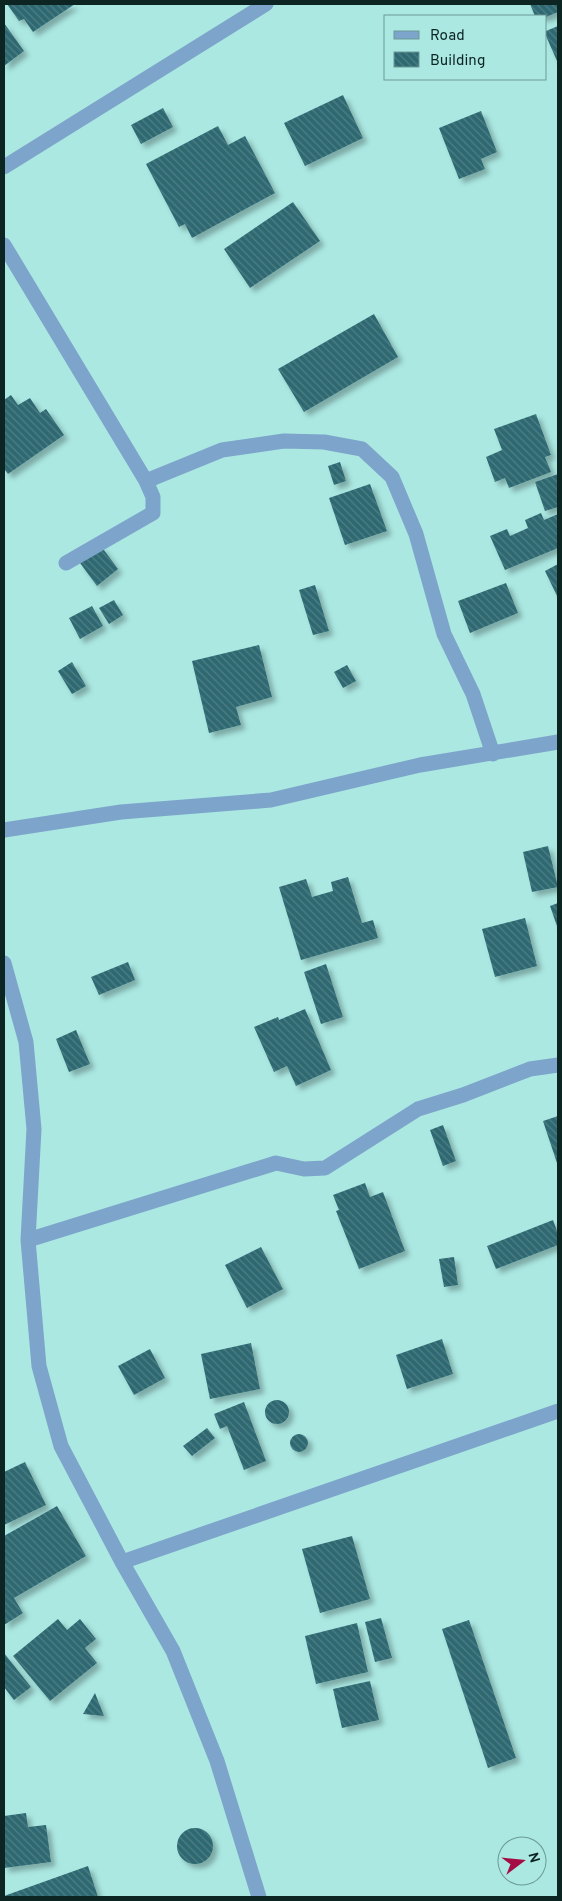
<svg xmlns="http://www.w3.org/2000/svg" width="562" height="1901" font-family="Overpass,sans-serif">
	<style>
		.building { fill: url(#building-back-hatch); filter: url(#shadow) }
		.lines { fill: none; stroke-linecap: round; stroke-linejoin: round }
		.minor { stroke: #7da4ca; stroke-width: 15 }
	</style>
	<defs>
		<pattern id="building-back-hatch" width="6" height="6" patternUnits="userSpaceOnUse" patternTransform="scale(1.25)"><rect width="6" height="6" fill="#2e6972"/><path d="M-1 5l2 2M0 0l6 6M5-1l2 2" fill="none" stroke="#507e85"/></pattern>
		<filter id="shadow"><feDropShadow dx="4.5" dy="4.5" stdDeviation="2.5" flood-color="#0004"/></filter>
	</defs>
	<rect width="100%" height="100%" fill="#abe8e2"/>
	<path class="building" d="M7,4H75L33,32L24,19L19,21Z
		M530,4H558V12L546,17L535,16Z
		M4,23L24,51L4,66Z
		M558,26V61H557L546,36V31Z
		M343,95L363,138L305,166L284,123Z
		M163,108L173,127L141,144L131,125Z
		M481,111L497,152L481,159L485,169L459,179L439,128Z
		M218,126L228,145L245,136L275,193L192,238L185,224L179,227L146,164Z
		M293,202L320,241L250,288L224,249Z
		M374,314L398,357L304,412L278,369Z
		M11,395L18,405L30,398L40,413L46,409L64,435L8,474L4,469V400Z
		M536,414L551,455L545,457L551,472L509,488L505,478L495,482L486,457L502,450L494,429Z
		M340,462L346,481L334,485L328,466Z
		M558,474V507L545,511L535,482Z
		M370,484L387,531L345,545L329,498Z
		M541,513L544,520L558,514V548L505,570L490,536L507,529L510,536L528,528L525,520Z
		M101,546L118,569L97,586L80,563Z
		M558,564V598L545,571Z
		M506,583L518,613L470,633L458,601Z
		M315,585L329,631L313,635L299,590Z
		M114,600L123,615L109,624L99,608Z
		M92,606L103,626L80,639L69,618Z
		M259,645L272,697L236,707L241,725L209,733L192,661Z
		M72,662L86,686L72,694L58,671Z
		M347,665L356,681L343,688L334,672Z
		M548,846L558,887L532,892L523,852Z
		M348,877L362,923L373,920L378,938L301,960L279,887L306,879L312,897L333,891L331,882Z
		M558,903V929L550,906Z
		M525,918L537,966L495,977L482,929Z
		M128,962L135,980L99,995L91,977Z
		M326,964L343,1017L321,1024L304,972Z
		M305,1009L331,1070L296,1086L287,1066L274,1072L254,1027L278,1017L279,1020Z
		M76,1030L90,1064L69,1072L56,1039Z
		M558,1116V1166L543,1121Z
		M443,1125L456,1161L443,1166L430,1130Z
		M365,1183L370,1197L383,1192L405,1251L359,1269L336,1211L339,1210L333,1195Z
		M553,1220L558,1234V1245L496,1269L487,1246Z
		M261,1247L283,1289L247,1308L225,1265Z
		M454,1257L458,1285L444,1287L439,1259Z
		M442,1339L453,1374L407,1389L396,1355Z
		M251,1343L260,1389L210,1399L201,1354Z
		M150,1349L165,1378L134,1395L118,1366Z
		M265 1412a12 12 0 1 1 24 0a12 12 0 1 1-24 0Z
		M244,1402L266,1461L244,1470L227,1426L220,1429L214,1414Z
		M207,1428L215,1438L192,1456L183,1446Z
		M290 1443a9 9 0 1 1 18 0a9 9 0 1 1-18 0Z
		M25,1462L46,1505L4,1525V1472Z
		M57,1506L86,1556L14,1598L23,1613L4,1625V1536Z
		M352,1536L370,1599L320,1613L302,1549Z
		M381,1618L392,1658L375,1662L365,1622Z
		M58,1619L67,1630L80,1619L96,1639L85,1648L97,1663L50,1701L13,1656Z
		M469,1620L516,1758L488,1768L442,1629Z
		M357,1623L368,1672L316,1684L305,1636Z
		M4,1653L31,1687L14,1700L4,1687Z
		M370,1681L379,1720L342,1728L333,1689Z
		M95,1693L104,1716L83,1714Z
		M26,1813L28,1827L46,1825L51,1862L4,1868V1816Z
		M177 1846a18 18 0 1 1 36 0a18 18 0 1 1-36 0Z
		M88,1866L98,1897H4V1896Z"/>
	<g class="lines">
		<path class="minor" d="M4,167L266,4
			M4,245L146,481L222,450L284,441L324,442L362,449L392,477L416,534L444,634L473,694L493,754
			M66,563L153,513V497L146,481
			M4,830L121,812L271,800L420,765L558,742
			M4,963L26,1042L34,1129L28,1240L39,1366L61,1446L122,1562L173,1651L217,1761L259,1897
			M28,1240L276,1163L304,1169L325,1168L418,1109L463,1095L530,1069L558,1065
			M122,1562L558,1411"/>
	</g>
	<rect width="562" height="1901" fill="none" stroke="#0c2523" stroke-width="10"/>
	<rect x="384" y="15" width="162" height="65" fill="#abe8e2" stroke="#6b9a96"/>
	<rect x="394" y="31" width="25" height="8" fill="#7da4ca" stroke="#6b9a96"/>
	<text x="430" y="40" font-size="15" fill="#0c2523">Road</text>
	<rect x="394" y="52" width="25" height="15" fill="url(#building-back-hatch)" stroke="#6b9a96"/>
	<text x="430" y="65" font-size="15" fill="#0c2523">Building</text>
	<g transform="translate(522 1861) rotate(74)"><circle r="24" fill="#abe8e2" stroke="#6b9a96"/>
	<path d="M0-4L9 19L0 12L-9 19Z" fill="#a40c45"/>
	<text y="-8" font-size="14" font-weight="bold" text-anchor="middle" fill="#0c2523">N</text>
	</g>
</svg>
